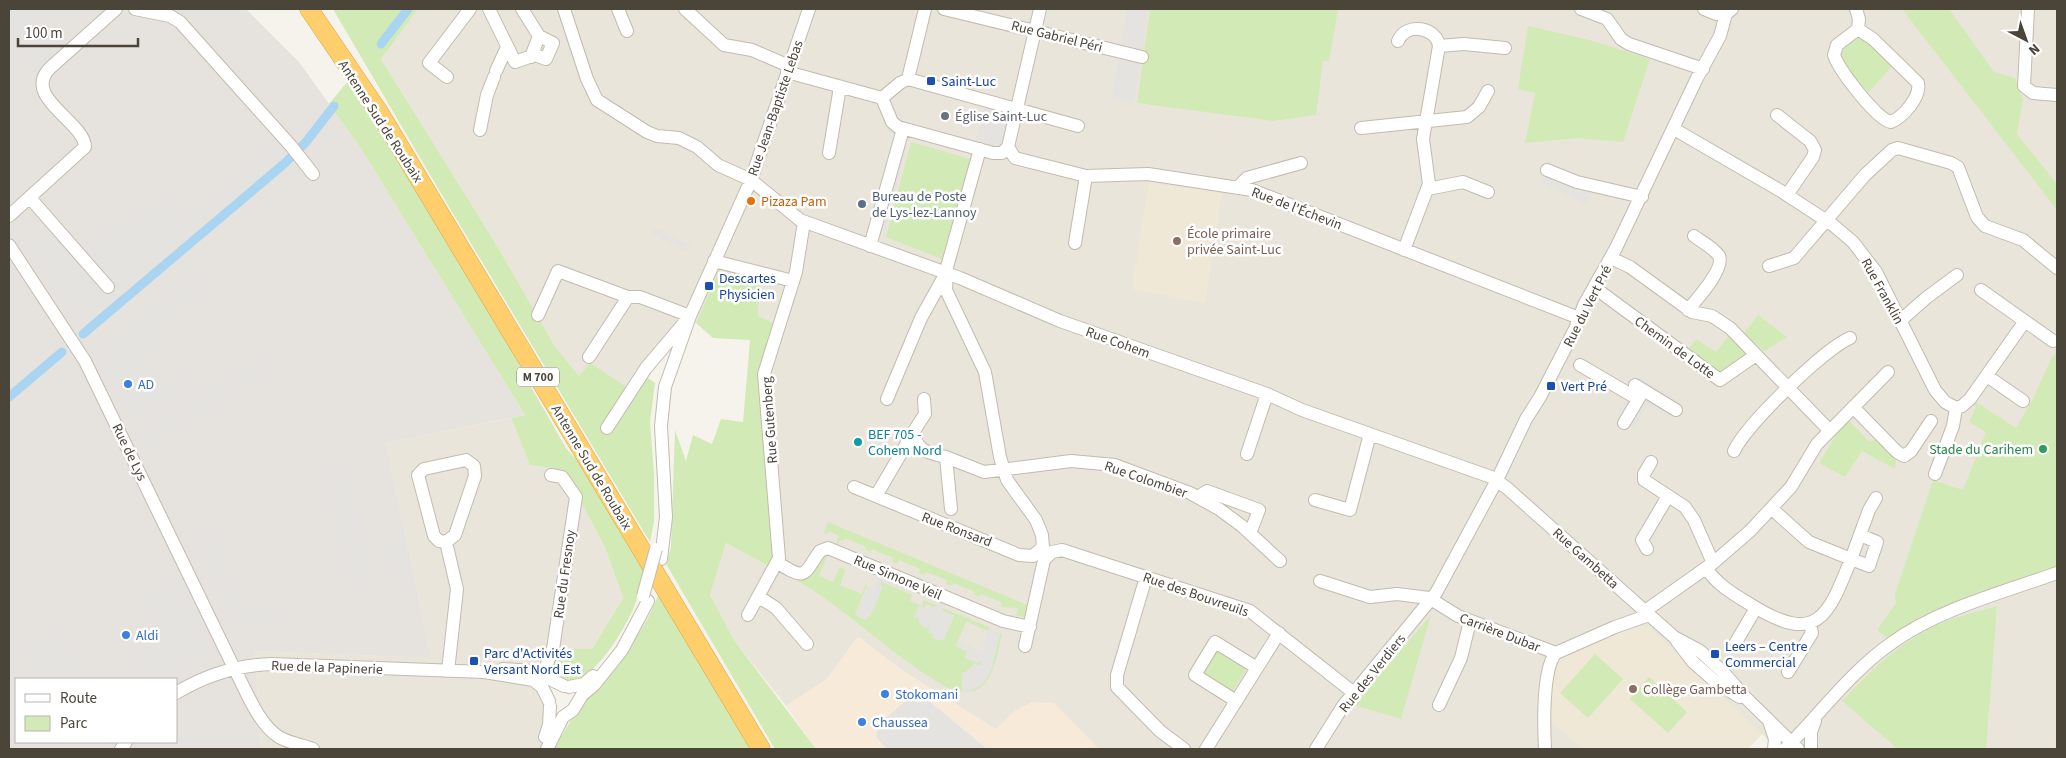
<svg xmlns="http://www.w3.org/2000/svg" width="2066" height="758" font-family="'Source Sans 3',sans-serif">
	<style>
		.residential { fill: #eae5da }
		.commercial { fill: #f7ead8 }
		.industrial { fill: #e6e2dd; fill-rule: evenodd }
		.education { fill: #efe8d6 }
		.green { fill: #d2eab5 }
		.parking { fill: #e5e3e0 }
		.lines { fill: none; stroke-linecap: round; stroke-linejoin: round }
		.canal { stroke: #a9d4f2; stroke-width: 9 }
		.minor-casing { stroke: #c2bbae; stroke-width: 14 }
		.highway-casing { stroke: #e0a43c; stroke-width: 19 }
		.minor { stroke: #fff; stroke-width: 12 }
		.highway { stroke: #ffcf6e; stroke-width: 18 }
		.minor-bridge-casing { stroke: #c2bbae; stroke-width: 14; stroke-linecap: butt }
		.minor-bridge { stroke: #fff; stroke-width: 12 }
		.transit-dot { fill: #1a4fb4; stroke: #fff; stroke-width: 2 }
		.worship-dot { fill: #6b7280; stroke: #fff; stroke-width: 2 }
		.food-dot { fill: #e8710a; stroke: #fff; stroke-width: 2 }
		.service-dot { fill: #5c6f8a; stroke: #fff; stroke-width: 2 }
		.education-dot { fill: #8d6e63; stroke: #fff; stroke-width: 2 }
		.shop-dot { fill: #3f7fe0; stroke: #fff; stroke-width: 2 }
		.culture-dot { fill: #0f9aa8; stroke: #fff; stroke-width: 2 }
		.leisure-dot { fill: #2e9e5b; stroke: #fff; stroke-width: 2 }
		.labels { text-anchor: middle; stroke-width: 5; stroke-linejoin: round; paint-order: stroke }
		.shield { fill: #fff; stroke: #817c74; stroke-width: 1 }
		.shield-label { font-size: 12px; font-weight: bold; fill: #4b4439 }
		.street-label { font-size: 14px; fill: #4b4439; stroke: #fff }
		.transit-label { font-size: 14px; fill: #164399; stroke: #fff; text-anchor: start }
		.worship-label { font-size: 14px; fill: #5b616d; stroke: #fff; text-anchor: start }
		.service-label { font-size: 14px; fill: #4e5e75; stroke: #fff; text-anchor: start }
		.food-label { font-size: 14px; fill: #c56008; stroke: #fff; text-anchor: start }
		.education-label { font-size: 14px; fill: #785e54; stroke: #fff; text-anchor: start }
		.shop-label { font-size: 14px; fill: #366cbe; stroke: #fff; text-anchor: start }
		.culture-label { font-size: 14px; fill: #0d838f; stroke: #fff; text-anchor: start }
		.leisure-label { font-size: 14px; fill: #27864d; stroke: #fff; text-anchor: end }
	</style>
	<rect width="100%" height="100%" fill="#f6f3ec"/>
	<path class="residential" d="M418,9H2057V749H1778L1762,734L1748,749H1099L1015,711L996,730L903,671L858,637L827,679L786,706L734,640L710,595L726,543L770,567L765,439L758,384L773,323L758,316L760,281L719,270L696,323L681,322L628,388L580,377L554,345L499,249L381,59Z
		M511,418L530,465L564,470L605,547L623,598L592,649L561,650L534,689L547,701L548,749H261L255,651L431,658L386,443Z"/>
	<path class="commercial" d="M858,637L903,671L996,729L1015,711L1032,702L1054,703L1099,749H816L786,706L827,679Z"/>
	<path class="industrial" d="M9,9H246L299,62L360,147L525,415L386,443L431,658L255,651L261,749H9ZM16,679H176V742H16Z"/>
	<path class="education" d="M1149,182L1222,193L1205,303L1132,289Z
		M1648,626L1762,734L1748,749H1584L1546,718L1557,661L1622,630Z"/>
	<path class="green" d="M333,9H418L381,59L499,249L554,345L579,376L590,363L628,388L641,373L655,383L650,422L654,474V522L650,542L439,190Z
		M1150,9H1338L1329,61H1323L1316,115L1273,121L1137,103Z
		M1902,9H1949L1994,72L2015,78L2023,100L2017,134L2057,184V210Z
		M1528,26L1589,40L1650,59L1623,142L1577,138L1525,143L1535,93L1518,89Z
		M1856,33L1894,64L1865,96L1837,50Z
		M348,81L377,124L495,318L527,380L566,448L598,485L646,565C642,579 639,594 634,607C623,632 597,676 570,683L549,668L561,649H592L623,598L605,547L564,470L530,465L511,418L525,415L360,147L329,104Z
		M911,142L970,159L942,259L886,237Z
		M719,270L760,281L758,316L773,323L758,384L774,553L770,567L726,543L710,595L734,640L816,749H775L666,564L671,547L675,430L686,461L693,435L712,444L721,419L743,422L750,340L713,338L696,323Z
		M1758,315L1787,337L1764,351L1744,333Z
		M1729,335L1750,355L1720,376L1686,352L1696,339L1716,352Z
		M2057,351V566L1975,593L1921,616L1887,638L1877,630L1896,603L1895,594L1933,480L1963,490L1986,432L1969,422L1976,407L1974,404L1976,402L2016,428L2034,397L2050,361Z
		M1848,420L1870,442L1876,439L1896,459L1895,469L1862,451L1845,477L1819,463L1841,427Z
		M828,522L1030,606L1027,617L1016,616L1018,608L1001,607L1002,603L981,594L979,597L974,595L975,592L953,583L952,586L946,584L947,580L926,572L924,575L919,573L920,569L899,560L897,564L892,561L893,558L872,549L870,552L865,550L866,547L845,538L843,541L840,540L837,547L835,546L839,536L829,531L827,534L824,533Z
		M828,554L819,576L833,582L840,567L846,570L840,585L862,594L866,583L867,587L872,589L866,588L855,614L865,620L868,616L870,617L882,587L880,586L882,582L912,595L910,601L922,606L923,600L937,605L920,619L924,626L936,614L933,634L943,641L954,616L941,610L943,608L989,627L988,631L966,621L956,646L968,651L965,658H982L980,666L974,664L965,673L982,685L989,675L1000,634L994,631L1002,634C995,662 993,701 952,690C894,659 849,610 793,578L820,557Z
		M660,589L757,749H554C562,736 569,722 578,710C606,672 647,635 660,589Z
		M1997,606L1986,749H1898L1842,701C1870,671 1898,644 1935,626C1954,617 1977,612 1997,606Z
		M1431,615L1401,719L1354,705Z
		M1219,648L1248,666L1231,694L1201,671L1214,649Z
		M1595,654L1623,679L1588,718L1560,693Z
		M1649,677L1687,712L1668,733L1630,699Z"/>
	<path class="parking" d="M9,9H32L63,43L62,51L34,76L13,50L9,53Z
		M1127,9H1149L1134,102L1112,99Z
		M985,105L1010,113L1001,150L975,142Z
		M281,139L289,150L80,331L24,248L49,227L76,256L130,212L135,217L166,191L189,217Z
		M902,144L906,149L885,232L879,227Z
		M1552,166L1595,189L1586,205L1541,183Z
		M655,228L690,245L689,250L681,249L651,234Z
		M195,264L212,291L158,328L169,346L135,368L134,374L148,395L185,371L197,389L137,423L95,353Z
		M270,351L278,367L145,453L136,433Z
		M1640,377L1682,403L1672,419L1648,405L1633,429L1616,419Z
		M344,461L376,582L351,591L318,469Z
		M218,527L241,610L279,601L284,621L236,632L221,604L223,588L208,575L193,543L196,535Z
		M405,537L416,587L398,591L394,587L383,542Z
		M874,570L907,584L905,590L882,581L880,586L883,587L870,617L868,616L866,620L855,615L866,588L872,590L874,585L877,578L871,576Z
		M179,574L207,633L209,646L206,657L162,679H145L133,656L165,639L142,593Z
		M941,598L946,600L942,611L954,616L943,641L932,638L933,634L928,632L935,614L929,628L923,627L919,622V619L914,617L919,606L924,608L926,604L936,608Z
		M63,625L89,679H37L18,643Z
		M989,629L1000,634L991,671L981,685L970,691L962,692V673L969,671L974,663L980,666L981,659L978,663L965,658L967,651L955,646L958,640L983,652L984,646L982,645Z
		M917,691L987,749H887L876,737L878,725Z"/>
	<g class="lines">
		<path class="canal" d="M381,44L408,9
			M83,334L285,163L306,142L334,106
			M9,397L62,352"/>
		<g class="minor-casing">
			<path id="minor" d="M135,9L170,16L180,22L291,146L313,174
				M489,9L515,62L535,55L546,59L553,43L539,36L531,57
				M522,9L539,36
				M564,9L587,79L597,100L647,132L657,136L679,138L697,147L718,165L751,180L800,220L960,278L1060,321L1267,394L1302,410L1491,477L1507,488L1674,637L1700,651L1723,672L1745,697L1798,749
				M618,9L627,31
				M685,9L724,45L752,50L789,66
				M944,9L1142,57
				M1581,9L1607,19L1621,39L1629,44L1703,69
				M1704,9L1716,14H1726
				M1856,9L1859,19L1858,29L1837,45L1834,55C1839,70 1877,120 1891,122C1903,117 1921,97 1918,83L1873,39L1858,29
				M2028,9L2024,86L2033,93L2057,95
				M1398,41C1407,21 1437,28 1439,46
				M496,71L507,47
				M787,72L882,98
				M447,77L429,63L470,9
				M908,79L1078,126
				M908,79L925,9
				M882,98L892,122L898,127L993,153H1002L1008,147
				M882,98L900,83L908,79
				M1777,115L1810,141L1815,150L1813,157L1787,195
				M1361,128L1467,117L1479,107L1488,91
				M1674,129L1781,191L1833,225L1853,242L1876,272L1935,390L1945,402L1956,408
				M480,130L487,95L494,77
				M1008,147L1015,158L1086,176L1148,174L1252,190L1579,318
				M1008,147L1040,9
				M829,153L840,87
				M1547,170L1577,182L1642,197
				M1238,187L1247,178L1301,163
				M1428,189L1463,182L1488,192
				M30,198L108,287
				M9,216L85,147C85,122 21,97 50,68L116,9
				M1075,243L1086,176
				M9,245L85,361L234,668C246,690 258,724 279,737C289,743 302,745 313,749
				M870,246L903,129
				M1404,250L1429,184L1423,139L1439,46L1464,44L1505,48
				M1611,258L1630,267L1692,312L1712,316L1730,328L1830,431
				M714,261L793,281
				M1769,266L1794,258L1865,175L1892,150L1898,148L1951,163L1958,167L1977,217L1985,226L2023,240L2057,268
				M1595,288L1720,380L1756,355
				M1981,290L2053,341
				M1688,310C1696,300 1725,269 1719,256C1714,248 1702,242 1694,236
				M538,315L558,271L628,297H640L690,316
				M1900,321L1926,298L1957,275
				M589,357L628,297
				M1580,365L1638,399
				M1987,376L2023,401
				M1635,385L1676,410
				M887,399L921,318L945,275
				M1853,407L1897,452L1904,456L1911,451L1931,421
				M1956,408L1962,406L1970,399L2025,321
				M1624,423L1642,393
				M607,428L646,368L685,322
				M914,431L925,414L924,399
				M1734,451C1746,425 1824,349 1850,338
				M1247,454L1267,394
				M946,457L984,472L1071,461L1115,465L1190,493L1219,509L1242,526L1280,561
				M1651,462L1644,474V480L1685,507L1694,520L1713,563
				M1935,474L1953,426L1956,408
				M854,487L1019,555L1033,556L1043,547L1042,535L1036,520L1007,480L1000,457L985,372L946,290L947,267L980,149
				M876,496L914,431C915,451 929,453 946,457L951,509
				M1198,497L1207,491L1259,510L1250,533
				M1315,500L1350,510L1370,434
				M1772,509L1809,542L1851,559L1869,510L1876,498
				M446,542L455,535L475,476L474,466L466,460L424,469L418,475L434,536L439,541L446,542L457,589L448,671
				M1647,549L1642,540L1668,496
				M661,559L666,517L661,426L665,387L690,316L751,180L809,9
				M778,563C807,581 803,575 820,551L828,548L1003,621L1030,627
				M1706,568C1718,586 1735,595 1753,606C1817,645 1828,617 1851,559L1869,566L1877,542L1860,535
				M1146,577L1117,675V687L1160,731L1184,749
				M1320,581L1370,597L1397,594L1429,598L1458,616L1556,653L1615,627L1649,615
				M759,597L776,608L807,644
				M1645,611L1713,563L1750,531L1791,487L1817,444L1888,372
				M748,615L779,558L764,374L796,272L804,222
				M1677,641L1693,662L1717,683L1740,697
				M1736,642L1756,608
				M1025,646L1044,560L1052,552L1062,550L1250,611L1354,693
				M503,669L533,671L564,686
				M1788,672L1812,633L1810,623
				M536,682L545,669L553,649L576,497L562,477L551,475
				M569,687L584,684L593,676
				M176,693C206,675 237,665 272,664L484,672L533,680L542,687L549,701
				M1236,701L1195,675L1215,642L1257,668
				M1439,705L1461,658L1470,621
				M1770,724L1775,739L1774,749
				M545,737L549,725L550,706
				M121,749L126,742
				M547,749L563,717L573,710L582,695L594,685L622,650L648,601
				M1206,749L1279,633
				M1316,749L1343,706L1436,593L1497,480L1526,419L1540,397L1575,329L1584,305L1616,248L1697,78L1720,36L1726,14L1732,9
				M1545,749C1544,729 1542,668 1556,653
				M1785,749C1820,714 1851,671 1893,642C1939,609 2004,592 2057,573
				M1811,749V732L1815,721"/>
		</g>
		<g class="highway-casing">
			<path id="highway" d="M309,9L379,112L761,749"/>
		</g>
		<use href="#minor" class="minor"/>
		<use href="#highway" class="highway"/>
		<g class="minor-bridge-casing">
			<path id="minor-bridge" d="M643,596L656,549"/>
		</g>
		<use href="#minor-bridge" class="minor-bridge"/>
	</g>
	<g class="transit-dot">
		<rect x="926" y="76" width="10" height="10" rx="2.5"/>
		<rect x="704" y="281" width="10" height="10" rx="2.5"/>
		<rect x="1546" y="381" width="10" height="10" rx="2.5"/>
		<rect x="1710" y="649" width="10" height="10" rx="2.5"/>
		<rect x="469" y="656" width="10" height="10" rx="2.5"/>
	</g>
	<circle class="worship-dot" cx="945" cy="116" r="5"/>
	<circle class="food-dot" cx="751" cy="201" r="5"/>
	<circle class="service-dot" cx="862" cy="204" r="5"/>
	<g class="education-dot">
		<circle cx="1177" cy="241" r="5"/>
		<circle cx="1633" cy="689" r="5"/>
	</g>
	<g class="shop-dot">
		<circle cx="128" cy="384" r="5"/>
		<circle cx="126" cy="635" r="5"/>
		<circle cx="885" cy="694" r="5"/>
		<circle cx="862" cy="722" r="5"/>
	</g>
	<circle class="culture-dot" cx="858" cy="442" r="5"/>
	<circle class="leisure-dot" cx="2043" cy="449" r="5"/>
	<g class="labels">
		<rect class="shield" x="517" y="367.5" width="42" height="19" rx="4"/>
		<g class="shield-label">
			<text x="538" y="381">M 700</text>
		</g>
		<g class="street-label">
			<text transform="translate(1057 36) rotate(14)" y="5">Rue Gabriel Péri</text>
			<text transform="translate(775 108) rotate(-71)" y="5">Rue Jean-Baptiste Lebas</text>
			<text transform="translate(381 121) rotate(57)" y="5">Antenne Sud de Roubaix</text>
			<text transform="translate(1297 208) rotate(21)" y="5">Rue de l'Échevin</text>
			<text transform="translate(1883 291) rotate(61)" y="5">Rue Franklin</text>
			<text transform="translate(1587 306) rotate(-63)" y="5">Rue du Vert Pré</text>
			<text transform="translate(1118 342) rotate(20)" y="5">Rue Cohem</text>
			<text transform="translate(1675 347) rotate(36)" y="5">Chemin de Lotte</text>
			<text transform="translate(769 420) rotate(-94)" y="5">Rue Gutenberg</text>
			<text transform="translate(130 452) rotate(64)" y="5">Rue de Lys</text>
			<text transform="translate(592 467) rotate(59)" y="5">Antenne Sud de Roubaix</text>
			<text transform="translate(1146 479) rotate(19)" y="5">Rue Colombier</text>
			<text transform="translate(957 529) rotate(21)" y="5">Rue Ronsard</text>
			<text transform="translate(1586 558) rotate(42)" y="5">Rue Gambetta</text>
			<text transform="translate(564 574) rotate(-82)" y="5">Rue du Fresnoy</text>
			<text transform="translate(898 577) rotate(23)" y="5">Rue Simone Veil</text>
			<text transform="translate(1196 594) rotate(19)" y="5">Rue des Bouvreuils</text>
			<text transform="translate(1500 632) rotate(21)" y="5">Carrière Dubar</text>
			<text transform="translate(327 667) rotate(2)" y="5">Rue de la Papinerie</text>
			<text transform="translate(1372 673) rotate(-51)" y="5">Rue des Verdiers</text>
		</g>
		<g class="transit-label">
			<text x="941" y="86">Saint-Luc</text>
			<text x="719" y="283">Descartes<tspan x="719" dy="16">Physicien</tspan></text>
			<text x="1561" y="391">Vert Pré</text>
			<text x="1725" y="651">Leers – Centre<tspan x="1725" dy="16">Commercial</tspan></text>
			<text x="484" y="658">Parc d'Activités<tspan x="484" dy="16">Versant Nord Est</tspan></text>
		</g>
		<g class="worship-label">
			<text x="955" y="121">Église Saint-Luc</text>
		</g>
		<g class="service-label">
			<text x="872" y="201">Bureau de Poste<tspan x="872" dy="16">de Lys-lez-Lannoy</tspan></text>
		</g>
		<g class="food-label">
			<text x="761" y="206">Pizaza Pam</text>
		</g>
		<g class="education-label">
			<text x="1187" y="238">École primaire<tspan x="1187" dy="16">privée Saint-Luc</tspan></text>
			<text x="1643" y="694">Collège Gambetta</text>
		</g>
		<g class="shop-label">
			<text x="138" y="389">AD</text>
			<text x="136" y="640">Aldi</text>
			<text x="895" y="699">Stokomani</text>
			<text x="872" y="727">Chaussea</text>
		</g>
		<g class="culture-label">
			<text x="868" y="439">BEF 705 -<tspan x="868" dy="16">Cohem Nord</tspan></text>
		</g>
		<g class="leisure-label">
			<text x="2033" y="454">Stade du Carihem</text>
		</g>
	</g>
	<rect width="2066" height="758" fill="none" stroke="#4b4439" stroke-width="20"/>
	<rect x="15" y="678" width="162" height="65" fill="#ffffff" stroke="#b7b4b0"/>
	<rect x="25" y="694" width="25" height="8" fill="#ffffff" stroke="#b7b4b0"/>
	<text x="60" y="703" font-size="15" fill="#4b4439">Route</text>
	<rect x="25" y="716" width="25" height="15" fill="#d2eab5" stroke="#b7b4b0"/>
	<text x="60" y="728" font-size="15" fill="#4b4439">Parc</text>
	<g transform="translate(2026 40) rotate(139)" stroke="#ffffff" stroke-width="4" paint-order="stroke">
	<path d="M0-4L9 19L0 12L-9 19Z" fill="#4b4439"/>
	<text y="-8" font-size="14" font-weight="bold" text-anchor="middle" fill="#4b4439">N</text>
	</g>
	<path d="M18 38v8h120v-8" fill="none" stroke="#4b4439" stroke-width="2.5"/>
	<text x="25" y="38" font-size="15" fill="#4b4439" stroke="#ffffff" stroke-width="4" paint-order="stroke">100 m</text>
</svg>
